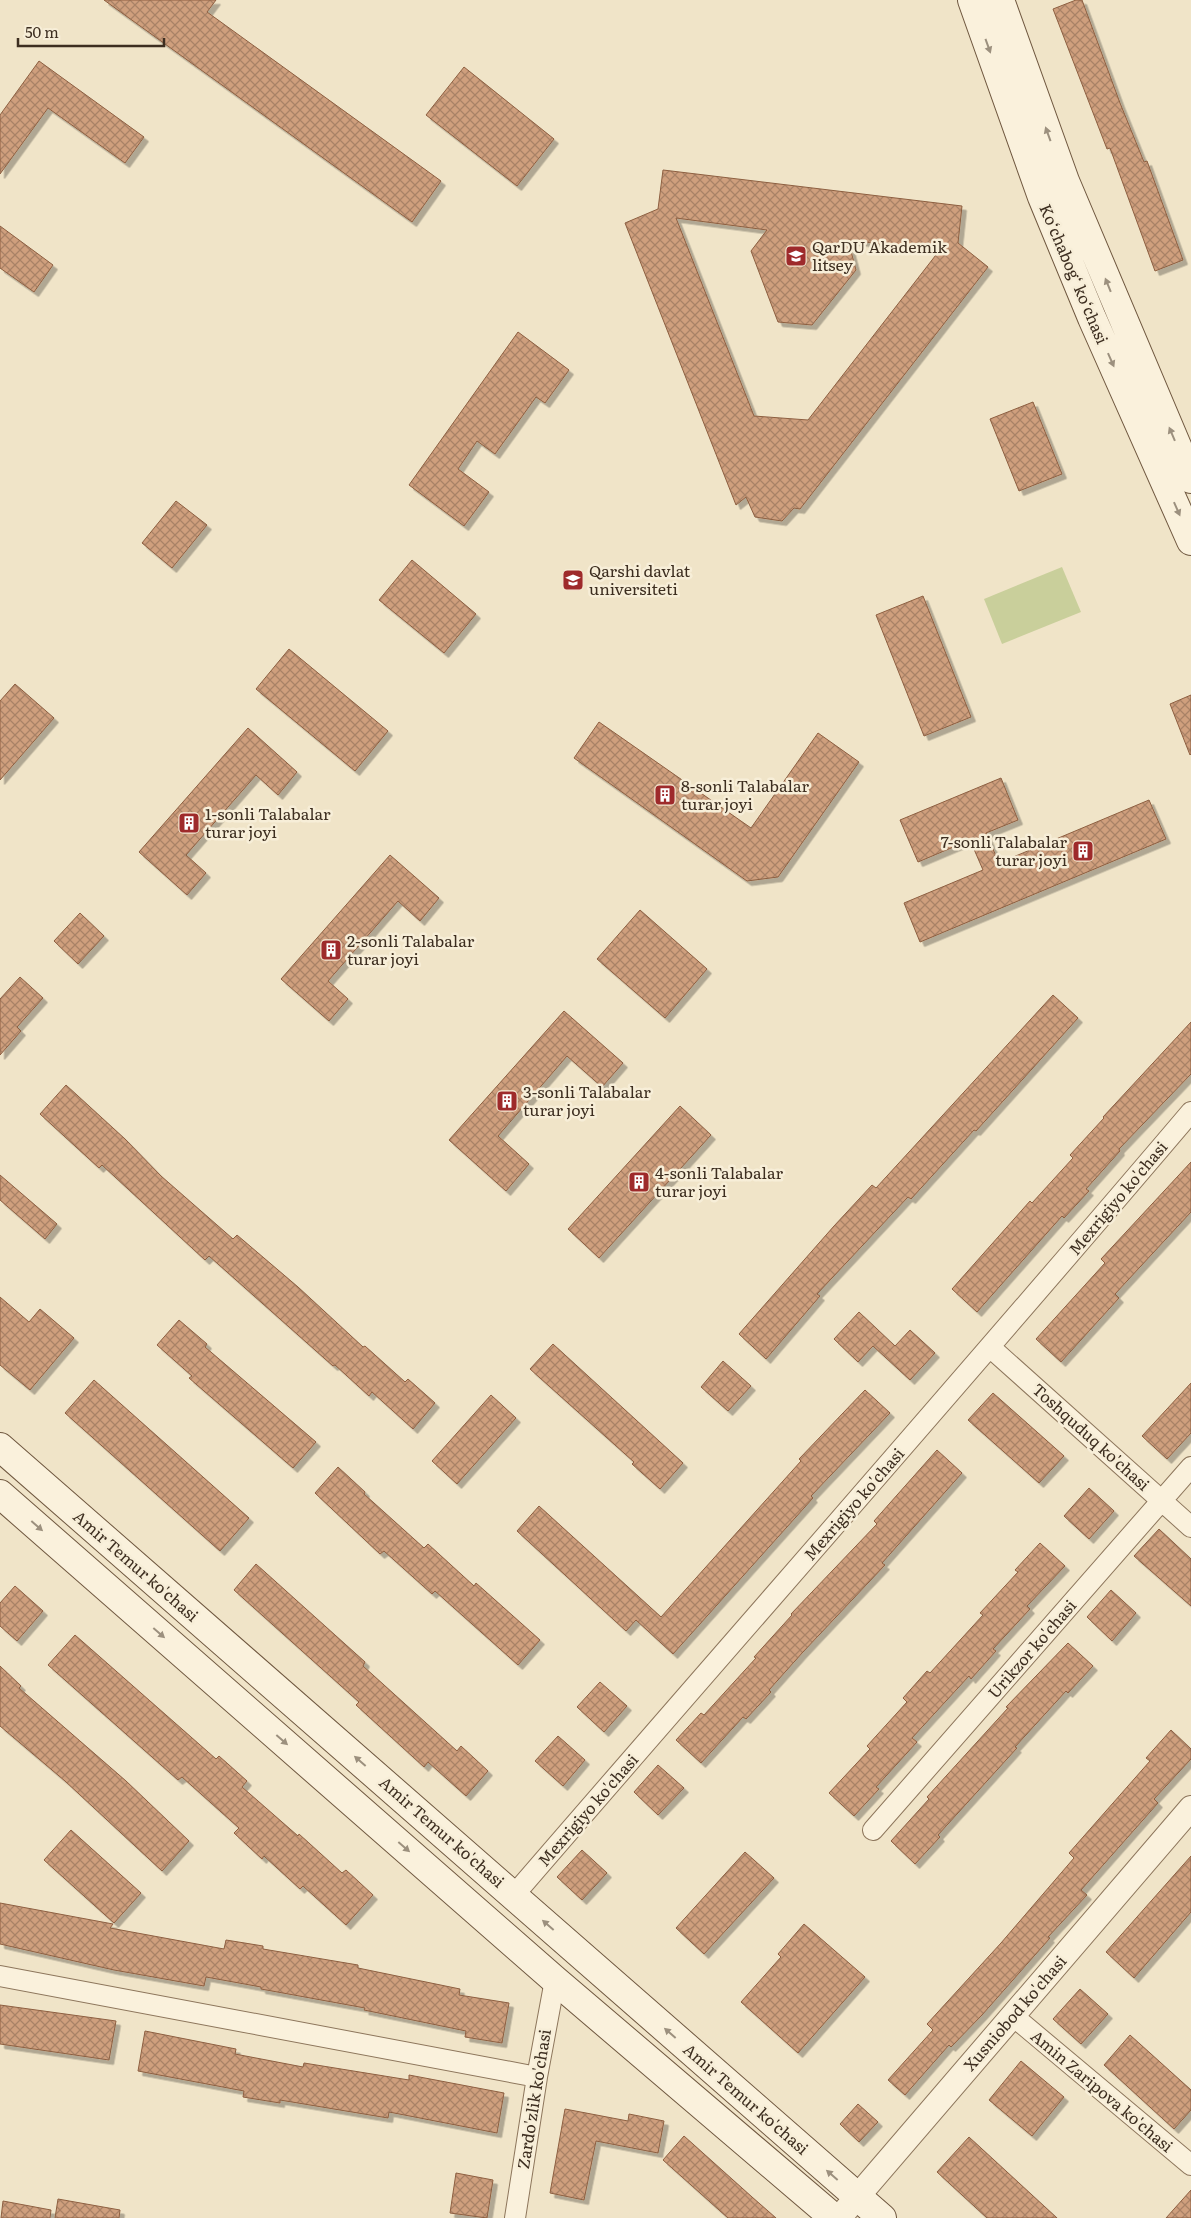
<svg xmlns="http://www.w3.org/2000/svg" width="1191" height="2218" font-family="Literata,serif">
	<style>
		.pitch { fill: #c9cf9b }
		.building { fill: url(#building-cross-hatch); stroke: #8d5f41; fill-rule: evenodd; filter: url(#shadow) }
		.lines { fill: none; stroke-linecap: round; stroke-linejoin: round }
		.minor-casing { stroke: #8d765c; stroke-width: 22 }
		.tertiary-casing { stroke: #8d765c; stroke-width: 26 }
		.secondary-casing { stroke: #6f573f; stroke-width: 30 }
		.minor { stroke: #faf1dc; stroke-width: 20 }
		.tertiary { stroke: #faf1dc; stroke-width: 24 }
		.secondary { stroke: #faf1dc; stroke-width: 28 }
		.oneway { fill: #9c907e }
		.labels { text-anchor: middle; stroke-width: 5; stroke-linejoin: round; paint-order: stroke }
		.poi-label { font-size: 16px; fill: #3d2e20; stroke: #f7eed8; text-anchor: start }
		.street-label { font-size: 16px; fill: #3d2e20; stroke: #f7eed8 }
	</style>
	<defs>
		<pattern id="building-cross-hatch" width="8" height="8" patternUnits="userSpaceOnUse" patternTransform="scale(1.25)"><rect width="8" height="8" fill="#cf9f7d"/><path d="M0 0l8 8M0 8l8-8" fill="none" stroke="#a98266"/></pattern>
		<filter id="shadow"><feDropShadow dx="4.5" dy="4.5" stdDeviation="0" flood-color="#0004"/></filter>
	</defs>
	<rect width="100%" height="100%" fill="#f0e4c8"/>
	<path class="pitch" d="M1062,567L1081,612L1002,644L984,599Z"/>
	<path class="building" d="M104,0H216L207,12L441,181L412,222Z
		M1076,0H1082L1120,103L1144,162L1147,161L1183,260L1155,271L1110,148L1107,149L1053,9Z
		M39,61L144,137L125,163L48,108L0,174V115Z
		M464,67L554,139L517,186L426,115Z
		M663,170L962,206L958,243L988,267L800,509L794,508L782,521L755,517L746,497L736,505L625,223L658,209ZM676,218L767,230L751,251L778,322L812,325L856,270L848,240L939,251L808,420L754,416Z
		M0,226L53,265L34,292L0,268Z
		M518,332L569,370L545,403L536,397L495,454L477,441L458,469L489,492L464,526L409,485Z
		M1033,402L1062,474L1019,491L990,419Z
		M176,501L207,525L172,568L142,543Z
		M412,560L476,614L444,653L379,600Z
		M923,596L971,717L924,736L876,615Z
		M289,649L388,731L355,771L256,689Z
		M15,684L54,718L0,780V701Z
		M1191,695V754L1190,755L1170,704Z
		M599,722L751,828L818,733L859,762L778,877L747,881L574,758Z
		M248,728L297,772L278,795L256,775L186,855L206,873L187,895L139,852Z
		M1001,778L1018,820L986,833L999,863L1149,800L1166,839L920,942L904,903L983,870L970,840L918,862L900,820Z
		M390,855L439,898L420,921L398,901L328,981L348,999L329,1021L281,979Z
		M640,910L707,969L665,1018L597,959Z
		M80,913L104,936L78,964L54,941Z
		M20,977L43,998L17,1027L21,1031L0,1055V999Z
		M1053,995L1078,1018L976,1131L974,1130L911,1199L908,1197L817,1294L820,1296L766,1359L739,1334L834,1226L872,1185L876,1188Z
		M564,1011L623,1063L602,1087L567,1056L498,1136L529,1164L506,1191L449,1140Z
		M1191,1022V1074L1119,1149L1120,1151L1086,1189L1089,1191L1064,1218L1062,1216L977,1312L952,1289L1030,1201L1032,1203L1073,1158L1070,1155L1104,1118L1103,1117Z
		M66,1085L125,1139L161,1176L233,1239L237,1235L298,1287L363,1347L365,1346L405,1382L408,1379L435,1403L413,1429L372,1392L369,1396L335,1365L333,1366L209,1256L205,1260L102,1165L99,1168L40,1114Z
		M680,1106L711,1135L599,1258L568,1229Z
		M1191,1162V1212L1115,1294L1119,1298L1061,1362L1036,1339L1105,1263L1101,1259Z
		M0,1175L57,1224L45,1239L0,1200Z
		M0,1297L29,1322L40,1309L74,1338L30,1390L0,1365Z
		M859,1312L895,1346L910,1330L935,1353L910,1380L873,1346L858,1362L834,1339Z
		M179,1320L207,1344L205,1347L316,1442L293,1468L189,1378L192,1376L157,1345Z
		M553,1344L683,1463L660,1489L632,1464L634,1462L530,1369Z
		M723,1361L751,1386L728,1411L701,1387Z
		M94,1380L249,1518L220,1551L65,1413Z
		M1191,1383V1433L1167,1459L1142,1436Z
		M865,1390L890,1413L811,1496L813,1498L673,1654L636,1620L626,1631L517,1531L539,1506L661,1617L801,1461L799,1459Z
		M993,1393L1064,1456L1039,1483L968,1420Z
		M491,1395L516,1418L457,1484L432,1461Z
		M937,1450L962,1473L882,1563L885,1565L803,1652L769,1690L771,1692L746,1719L743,1717L701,1763L676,1740L701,1713L704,1715L756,1658L754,1657L792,1615L791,1614L877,1524L874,1521Z
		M338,1467L365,1492L364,1494L424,1548L428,1544L474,1586L476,1583L540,1640L518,1665L435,1591L432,1594L384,1551L380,1554L315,1493Z
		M1089,1488L1114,1511L1089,1539L1064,1516Z
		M1159,1529L1191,1559V1606L1134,1556Z
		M1040,1543L1065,1566L1027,1606L1030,1609L993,1649L996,1651L971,1679L969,1676L912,1738L917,1742L876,1787L879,1789L854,1816L829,1793L870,1749L867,1746L907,1702L903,1698L927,1671L930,1673L983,1615L980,1613L1018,1572L1015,1570Z
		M256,1564L365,1662L363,1666L457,1751L461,1746L488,1771L466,1796L428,1762L424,1767L356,1705L359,1702L234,1590Z
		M15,1586L43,1611L17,1641L0,1626V1603Z
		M1111,1590L1136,1613L1112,1641L1087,1617Z
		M75,1635L216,1759L219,1756L247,1781L242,1787L298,1836L299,1834L342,1873L346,1870L373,1895L346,1925L303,1886L300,1889L264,1856L262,1859L234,1833L239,1828L182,1777L178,1780L48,1665Z
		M1068,1643L1093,1666L1068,1693L1066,1691L1015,1747L1017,1748L938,1835L940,1837L915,1864L891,1841L929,1799L927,1797L1008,1708L1006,1707Z
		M0,1666L21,1686L19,1688L126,1781L189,1841L162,1871L65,1781L0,1726Z
		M600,1682L627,1706L604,1732L577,1707Z
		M1171,1730L1191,1749V1759L1154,1799L1158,1803L1081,1890L1087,1895L1048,1937L1050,1938L982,2015L951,2047L949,2045L905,2095L888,2080L933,2030L927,2024L1001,1943L1074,1858L1069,1853L1150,1761L1146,1758Z
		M558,1736L585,1760L563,1786L535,1761Z
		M658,1765L684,1788L658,1815L634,1792Z
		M71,1830L141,1893L114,1923L44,1860Z
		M582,1850L607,1873L582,1900L557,1877Z
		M745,1852L774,1878L704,1954L676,1928Z
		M1191,1856V1912L1134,1978L1106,1952Z
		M0,1903L113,1924L110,1928L224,1949L226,1940L263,1946V1949L358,1965V1968L460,1989L459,1995L509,2003L502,2043L465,2037L466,2031L364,2010L365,2008L261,1989V1987L206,1977L204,1986L114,1970L0,1944Z
		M804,1924L865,1977L798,2053L741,2002L781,1957L778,1954Z
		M1080,1989L1108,2014L1081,2044L1053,2019Z
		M0,2005L116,2021L109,2060L0,2044Z
		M145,2031L236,2049L235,2054L303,2067L304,2063L409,2080V2075L504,2093L497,2133L389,2112L388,2118L280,2100V2103L243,2097L244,2091L138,2071Z
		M1130,2035L1191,2090V2110L1174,2129L1104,2065Z
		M1021,2061L1064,2097L1032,2136L989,2100Z
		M858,2104L878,2122L859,2142L840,2124Z
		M565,2109L628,2121L629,2114L664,2121L658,2153L596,2141L584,2200L550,2193Z
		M684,2136L752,2197L776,2218H728L663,2160Z
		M969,2137L1057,2218H987L937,2172Z
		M456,2173L493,2180L487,2218L450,2213Z
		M1191,2190V2218H1166Z
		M58,2199L120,2210L119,2218H55Z
		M3,2201L51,2210L50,2218H1Z"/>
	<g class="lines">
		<g class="minor-casing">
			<path id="minor" d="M991,1348L1191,1527
				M873,1830L1191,1467
				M514,1895C739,1634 968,1375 1191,1112
				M0,1976L537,2077
				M1013,2016L1191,2165
				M515,2218L537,2077L555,1980"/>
		</g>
		<g class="tertiary-casing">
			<path id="tertiary" d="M839,2218L1191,1808"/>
		</g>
		<g class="secondary-casing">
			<path id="secondary" d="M972,0L1042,197L1092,318L1191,541
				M1000,0L1065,181L1191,479
				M0,1447L882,2218
				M0,1494L555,1980L834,2218"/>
		</g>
		<use href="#minor" class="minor"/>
		<use href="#tertiary" class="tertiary"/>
		<use href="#secondary" class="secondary"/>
	</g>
	<defs><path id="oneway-solid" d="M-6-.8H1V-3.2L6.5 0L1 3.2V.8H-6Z" transform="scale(1.25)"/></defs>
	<g class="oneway">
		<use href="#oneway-solid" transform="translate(988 46) rotate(70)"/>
		<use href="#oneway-solid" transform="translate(1048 134) rotate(-110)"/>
		<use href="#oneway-solid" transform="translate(1108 285) rotate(-112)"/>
		<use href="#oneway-solid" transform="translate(1111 360) rotate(66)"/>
		<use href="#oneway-solid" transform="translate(1172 434) rotate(-113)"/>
		<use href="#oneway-solid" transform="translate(1177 509) rotate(66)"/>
		<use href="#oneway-solid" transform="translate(37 1526) rotate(41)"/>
		<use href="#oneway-solid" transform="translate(159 1633) rotate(41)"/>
		<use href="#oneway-solid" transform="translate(282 1740) rotate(41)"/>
		<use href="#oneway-solid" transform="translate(360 1761) rotate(-139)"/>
		<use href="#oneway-solid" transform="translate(404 1847) rotate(41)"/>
		<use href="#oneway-solid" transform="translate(548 1925) rotate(-139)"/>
		<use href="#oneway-solid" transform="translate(670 2033) rotate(-139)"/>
		<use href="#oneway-solid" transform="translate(832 2175) rotate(-139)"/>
	</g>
	<defs>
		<g id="school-square" transform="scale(1.125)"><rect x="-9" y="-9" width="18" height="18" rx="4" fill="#9e2a2b" stroke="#f7eed8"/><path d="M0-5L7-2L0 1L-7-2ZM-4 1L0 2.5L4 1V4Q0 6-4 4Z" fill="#fff"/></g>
		<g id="university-square" transform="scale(1.125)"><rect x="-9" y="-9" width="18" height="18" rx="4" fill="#9e2a2b" stroke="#f7eed8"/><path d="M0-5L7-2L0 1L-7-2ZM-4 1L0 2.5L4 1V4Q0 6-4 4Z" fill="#fff"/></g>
		<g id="building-square" transform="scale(1.125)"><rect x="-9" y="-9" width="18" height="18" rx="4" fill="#9e2a2b" stroke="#f7eed8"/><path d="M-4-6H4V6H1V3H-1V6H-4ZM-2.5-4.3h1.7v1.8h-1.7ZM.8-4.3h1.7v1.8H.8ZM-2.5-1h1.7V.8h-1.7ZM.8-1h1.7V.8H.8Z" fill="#fff"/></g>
	</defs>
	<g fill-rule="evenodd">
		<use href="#school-square" x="796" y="256"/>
		<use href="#university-square" x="573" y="580"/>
		<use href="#building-square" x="665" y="795"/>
		<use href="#building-square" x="189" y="823"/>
		<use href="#building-square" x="1083" y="851"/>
		<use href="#building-square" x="331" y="950"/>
		<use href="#building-square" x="507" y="1101"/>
		<use href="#building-square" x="639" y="1182"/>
	</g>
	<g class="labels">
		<g class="poi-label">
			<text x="812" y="253">QarDU Akademik<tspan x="812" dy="18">litsey</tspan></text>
			<text x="589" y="577">Qarshi davlat<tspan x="589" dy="18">universiteti</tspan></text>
			<text x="681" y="792">8-sonli Talabalar<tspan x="681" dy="18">turar joyi</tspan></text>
			<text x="205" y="820">1-sonli Talabalar<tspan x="205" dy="18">turar joyi</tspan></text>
			<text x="1067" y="848" text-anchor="end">7-sonli Talabalar<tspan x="1067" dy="18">turar joyi</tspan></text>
			<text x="347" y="947">2-sonli Talabalar<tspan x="347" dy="18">turar joyi</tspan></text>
			<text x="523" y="1098">3-sonli Talabalar<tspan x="523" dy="18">turar joyi</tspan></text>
			<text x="655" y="1179">4-sonli Talabalar<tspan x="655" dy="18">turar joyi</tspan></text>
		</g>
		<g class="street-label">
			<text transform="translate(1074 274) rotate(67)" y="6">Ko‘chabog‘ ko‘chasi</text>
			<text transform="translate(1118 1198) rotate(-50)" y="6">Mexrigiyo ko'chasi</text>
			<text transform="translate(1091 1437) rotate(42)" y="6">Toshquduq ko'chasi</text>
			<text transform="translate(854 1504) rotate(-49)" y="6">Mexrigiyo ko'chasi</text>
			<text transform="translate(136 1566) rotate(41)" y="6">Amir Temur ko'chasi</text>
			<text transform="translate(1032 1649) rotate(-49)" y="6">Urikzor ko'chasi</text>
			<text transform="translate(588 1810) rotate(-49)" y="6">Mexrigiyo ko'chasi</text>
			<text transform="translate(442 1832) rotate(41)" y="6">Amir Temur ko'chasi</text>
			<text transform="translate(1015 2013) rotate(-49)" y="6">Xusniobod ko'chasi</text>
			<text transform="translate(1102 2091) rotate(40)" y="6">Amin Zaripova ko'chasi</text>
			<text transform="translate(534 2099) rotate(-81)" y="6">Zardo'zlik ko'chasi</text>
			<text transform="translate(746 2099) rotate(41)" y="6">Amir Temur ko'chasi</text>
		</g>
	</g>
	<path d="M18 38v8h146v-8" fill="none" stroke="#3d2e20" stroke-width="2.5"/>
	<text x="25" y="38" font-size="15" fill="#3d2e20" stroke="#f7eed8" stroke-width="4" paint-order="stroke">50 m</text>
</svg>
